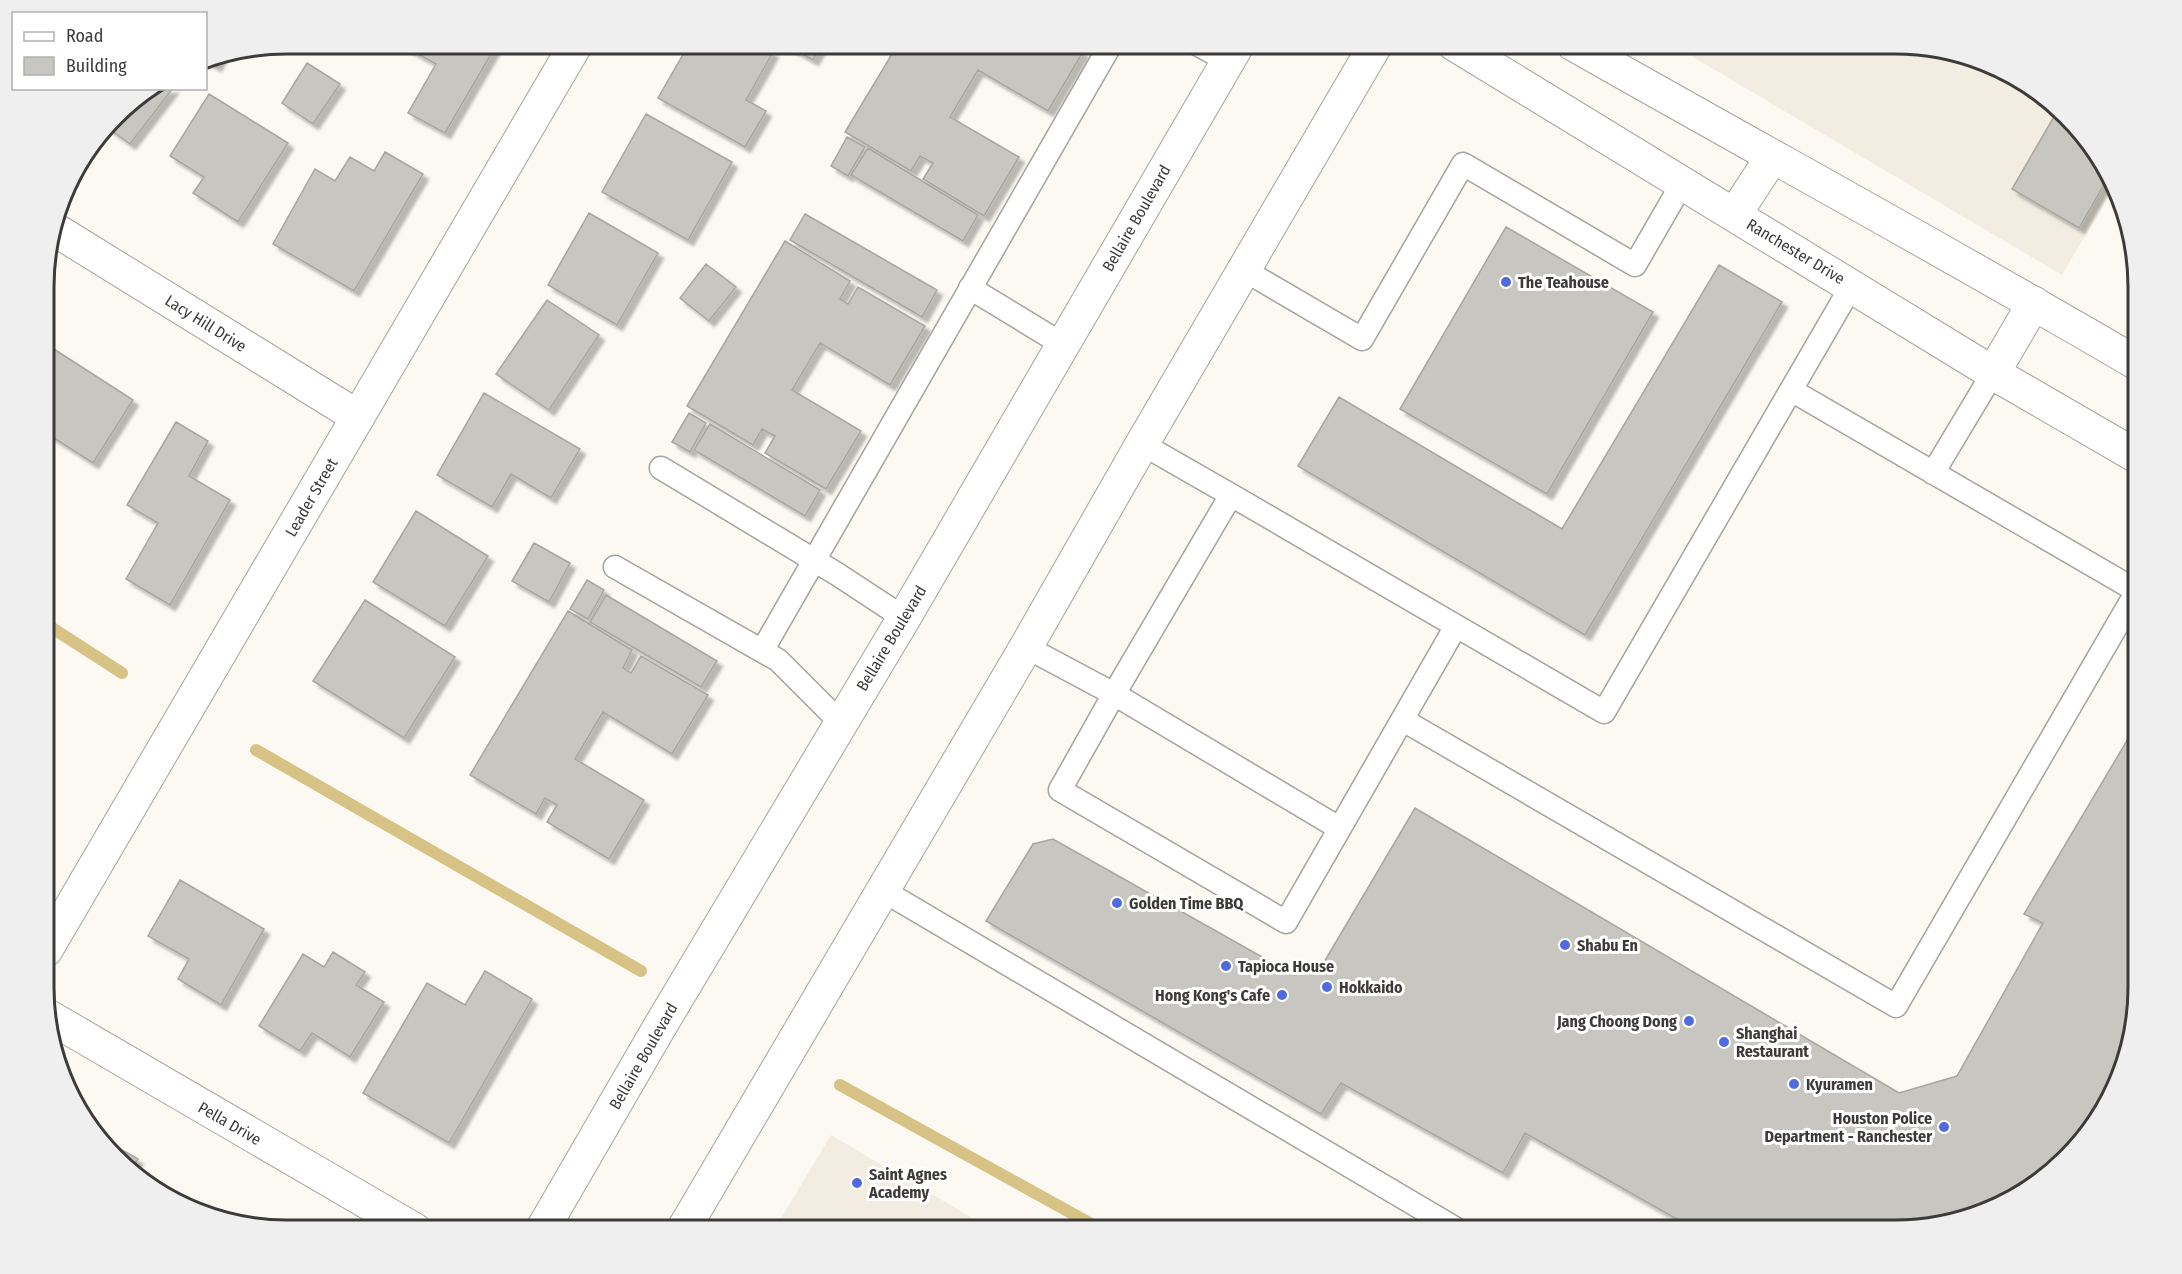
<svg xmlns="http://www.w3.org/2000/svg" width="2182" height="1274" font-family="'Fira Sans Condensed',sans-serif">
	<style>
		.built { fill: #f2ede0 }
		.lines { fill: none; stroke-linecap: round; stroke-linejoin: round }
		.stream { stroke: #d8c387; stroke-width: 12 }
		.building { fill: #c8c6c0; stroke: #a8a6a0; stroke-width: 1.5; filter: url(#shadow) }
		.lane-casing { stroke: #a5a39d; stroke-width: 25 }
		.street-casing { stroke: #a5a39d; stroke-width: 35 }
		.secondary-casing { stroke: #a5a39d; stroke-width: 35 }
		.primary-casing { stroke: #a5a39d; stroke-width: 35 }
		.lane { stroke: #fff; stroke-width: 22 }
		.street { stroke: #fff; stroke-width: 33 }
		.secondary { stroke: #fff; stroke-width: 33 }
		.primary { stroke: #fff; stroke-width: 33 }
		.poi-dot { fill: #516adf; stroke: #fff; stroke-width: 2 }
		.labels { text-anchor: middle; stroke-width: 6; stroke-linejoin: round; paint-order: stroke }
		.street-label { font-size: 16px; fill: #3c3b39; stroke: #fff }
		.poi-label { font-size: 16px; font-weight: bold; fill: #3c3b39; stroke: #fff; text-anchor: start }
		.rim { fill: none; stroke: #3c3b39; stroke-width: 3 }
	</style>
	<defs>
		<filter id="shadow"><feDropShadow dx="5.5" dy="5.5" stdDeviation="1.5" flood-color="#0004"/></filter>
	</defs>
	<rect width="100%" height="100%" fill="#fcf9f3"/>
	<path class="built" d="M1671,44H1895L1958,52L2017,76L2067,115L2106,165L2113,188L2062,275Z
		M831,1135L993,1230H774Z"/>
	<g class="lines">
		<path class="stream" d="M46,624L122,673
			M256,750L641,971
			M840,1085L1102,1230"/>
	</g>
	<path class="building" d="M400,44H497L445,133L408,113L436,64Z
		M689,44H757L773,52L746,100L766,111L745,147L658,98Z
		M784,44H822L813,60Z
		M898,44H1068L1083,52L1048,111L978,70L950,117L1019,157L984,216L923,179L933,163L920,156L911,171L845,132Z
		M221,57L216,66L206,61V60Z
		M307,63L340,84L313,124L282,103Z
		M152,88H173L130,144L108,128L126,104Z
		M209,94L288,143L238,222L193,193L204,177L170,156Z
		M2059,108L2067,115L2106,165L2109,176L2079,228L2012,189Z
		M646,114L732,162L688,240L602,192Z
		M847,137L865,147L848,176L831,166Z
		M868,148L978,215L963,241L851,175Z
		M385,152L423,174L354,291L273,244L315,169L335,181L350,157L374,171Z
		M589,213L658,253L617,325L548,285Z
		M805,214L937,290L922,317L790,240Z
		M1506,227L1653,312L1547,494L1400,409Z
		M785,241L850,281L840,299L848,304L858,287L925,326L890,385L820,343L792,390L861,431L826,489L765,453L775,436L762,429L753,445L687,406Z
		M706,264L736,287L709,321L680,298Z
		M1719,265L1782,302L1585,635L1298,466L1339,397L1562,529Z
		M547,300L599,335L549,410L496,374Z
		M46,344L133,400L93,463L46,433Z
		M484,393L580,449L551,498L511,474L492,507L437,475Z
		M689,413L706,423L690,452L672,442Z
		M176,422L208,441L189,476L230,500L170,605L126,579L158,523L127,505Z
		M710,424L820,490L805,516L694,450Z
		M416,511L488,556L445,626L373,582Z
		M534,543L570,563L549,602L512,581Z
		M587,580L604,590L588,619L570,609Z
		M606,595L717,661L701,687L590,622Z
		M365,600L455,657L404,738L313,681Z
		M568,611L632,650L623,668L631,673L641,656L708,695L672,754L603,712L575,759L644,800L609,859L547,822L557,805L545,798L536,814L470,775Z
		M2138,722V1002L2106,1109L2067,1159L2017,1198L1910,1230H1696L1525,1133L1503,1173L1341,1083L1321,1114L986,921L1033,844L1053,839L1294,975L1320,969L1415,808L1899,1093L1957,1076L2043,923L2024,914Z
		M180,880L264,929L221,1005L178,979L189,959L148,936Z
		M333,952L365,972L356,985L384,1002L350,1057L312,1033L300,1051L259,1026L303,954L324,967Z
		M485,971L532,999L449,1143L363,1093L427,983L465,1005Z
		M101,1138L138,1159L133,1167Z
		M258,1221L272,1228L255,1226Z"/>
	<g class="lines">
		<g class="lane-casing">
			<path id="lane" d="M1197,44L1228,61
				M1244,270L1362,339L1463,164L1635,265L1683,182
				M970,288L1062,344
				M1142,444L1231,495
				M661,468L837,574L904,618
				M1933,473L1993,373
				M615,567L778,660L841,723
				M1456,626L1286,922L1060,790L1114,694L1231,495L1604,712L1852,285
				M1026,647L1114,694L1339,828
				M762,651L1111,44
				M1403,720L1896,1006L2137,591L1791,390
				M882,890L1458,1230"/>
		</g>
		<g class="street-casing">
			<path id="street" d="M54,229L358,417
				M46,950L576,44
				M46,1015L415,1230"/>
		</g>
		<g class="secondary-casing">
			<path id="secondary" d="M1454,44L1993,373L2138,457
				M1573,44C1761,151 1951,254 2138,364
				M1735,214L1772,157
				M1993,373L2034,303"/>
		</g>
		<g class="primary-casing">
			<path id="primary" d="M542,1230L659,1028L904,618L1238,44
				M683,1230L1026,647L1142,444L1376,44"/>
		</g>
		<use href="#lane" class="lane"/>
		<use href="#street" class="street"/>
		<use href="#secondary" class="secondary"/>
		<use href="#primary" class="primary"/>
	</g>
	<g class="poi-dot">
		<circle cx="1506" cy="282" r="6"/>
		<circle cx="1117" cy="903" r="6"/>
		<circle cx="1565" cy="945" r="6"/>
		<circle cx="1226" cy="966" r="6"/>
		<circle cx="1327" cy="987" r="6"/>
		<circle cx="1282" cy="995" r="6"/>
		<circle cx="1689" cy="1021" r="6"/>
		<circle cx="1724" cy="1042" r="6"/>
		<circle cx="1794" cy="1084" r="6"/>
		<circle cx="1944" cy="1127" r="6"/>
		<circle cx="857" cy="1183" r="6"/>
	</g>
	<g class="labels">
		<g class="street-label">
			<text transform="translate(1136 218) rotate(-60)" y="6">Bellaire Boulevard</text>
			<text transform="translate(1796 251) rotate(31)" y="6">Ranchester Drive</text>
			<text transform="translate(206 323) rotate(32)" y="6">Lacy Hill Drive</text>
			<text transform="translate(311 497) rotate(-60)" y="6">Leader Street</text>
			<text transform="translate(891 638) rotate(-59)" y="6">Bellaire Boulevard</text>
			<text transform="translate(643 1056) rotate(-60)" y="6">Bellaire Boulevard</text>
			<text transform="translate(230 1123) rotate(30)" y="6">Pella Drive</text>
		</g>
		<g class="poi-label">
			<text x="1518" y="288">The Teahouse</text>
			<text x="1129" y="909">Golden Time BBQ</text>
			<text x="1577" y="951">Shabu En</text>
			<text x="1238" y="972">Tapioca House</text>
			<text x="1339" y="993">Hokkaido</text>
			<text x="1270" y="1001" text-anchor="end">Hong Kong's Cafe</text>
			<text x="1677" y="1027" text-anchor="end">Jang Choong Dong</text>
			<text x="1736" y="1039">Shanghai<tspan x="1736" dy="18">Restaurant</tspan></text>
			<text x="1806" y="1090">Kyuramen</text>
			<text x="1932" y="1124" text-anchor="end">Houston Police<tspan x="1932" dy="18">Department - Ranchester</tspan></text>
			<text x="869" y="1180">Saint Agnes<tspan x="869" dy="18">Academy</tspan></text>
		</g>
	</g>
	<path d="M0 0H2182V1274H0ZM287 54H1895A233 233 0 0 1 2128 287V987A233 233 0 0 1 1895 1220H287A233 233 0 0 1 54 987V287A233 233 0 0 1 287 54Z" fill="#efefef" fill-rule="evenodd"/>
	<path class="rim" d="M287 54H1895A233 233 0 0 1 2128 287V987A233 233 0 0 1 1895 1220H287A233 233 0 0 1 54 987V287A233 233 0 0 1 287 54Z"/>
	<rect x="12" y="12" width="195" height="78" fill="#ffffff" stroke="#b1b1b0" stroke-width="1.5"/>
	<rect x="24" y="32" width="30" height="9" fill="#ffffff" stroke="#b1b1b0" stroke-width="1.5"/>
	<text x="66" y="42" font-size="18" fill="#3c3b39">Road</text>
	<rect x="24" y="57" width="30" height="18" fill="#c8c6c0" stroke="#b1b1b0" stroke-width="1.5"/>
	<text x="66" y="72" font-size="18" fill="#3c3b39">Building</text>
</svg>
